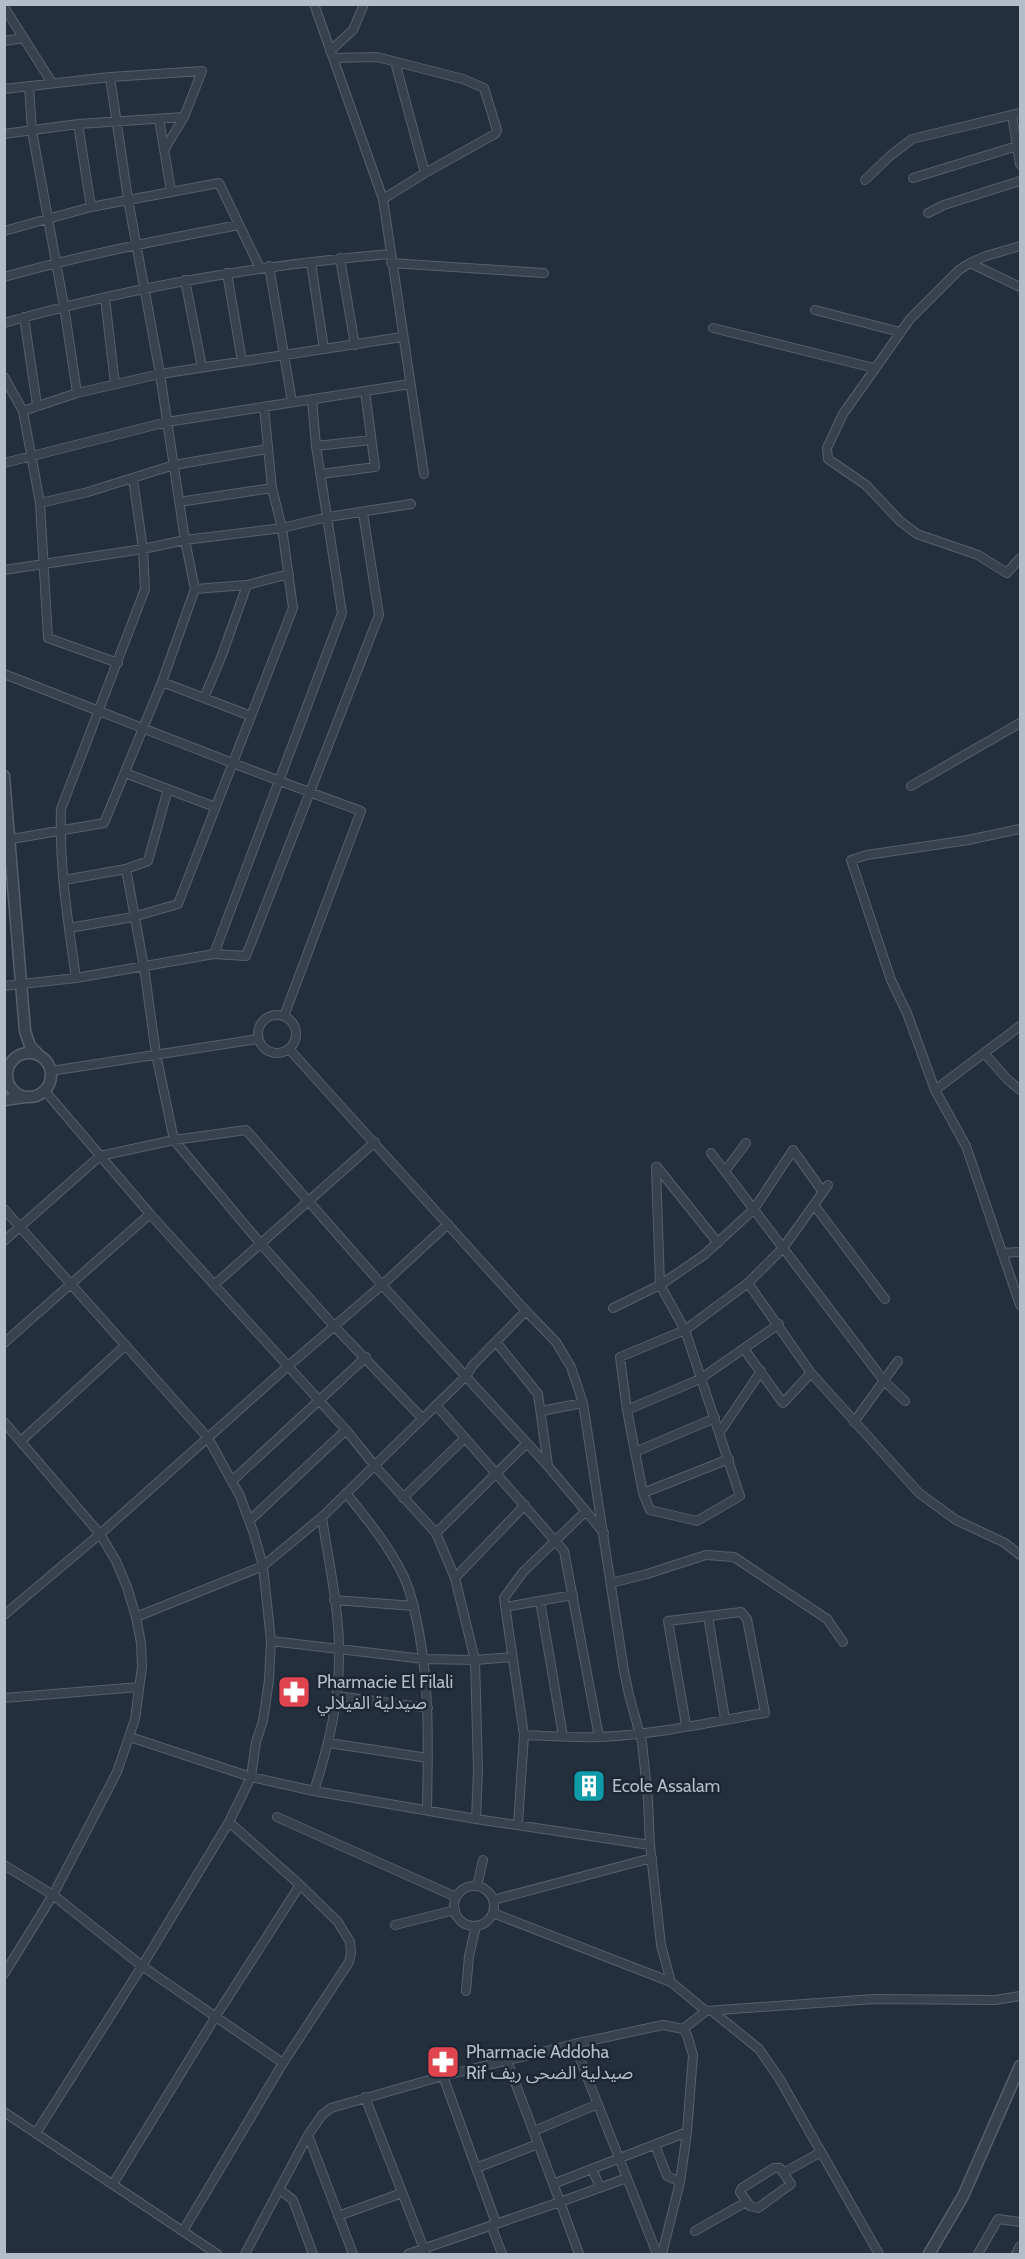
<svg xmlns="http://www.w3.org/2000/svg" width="1025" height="2259" font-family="Cabin,'Noto Sans Arabic',sans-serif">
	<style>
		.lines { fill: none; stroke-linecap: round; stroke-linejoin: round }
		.minor-casing { stroke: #565f6c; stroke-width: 10 }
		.tertiary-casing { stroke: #565f6c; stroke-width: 13 }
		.minor { stroke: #38414e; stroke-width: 8 }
		.tertiary { stroke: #38414e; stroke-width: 10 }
		.labels { text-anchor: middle; stroke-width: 5; stroke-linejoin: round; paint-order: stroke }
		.poi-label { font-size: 18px; fill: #b4bcc9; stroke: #1d2633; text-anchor: start }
	</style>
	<rect width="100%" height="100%" fill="#242f3e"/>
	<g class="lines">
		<g class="minor-casing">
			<path id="minor" d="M314,4L383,199L424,474
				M4,7L52,83
				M4,41L24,38
				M330,51L353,30L364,4
				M333,58L377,57L463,79L484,88L497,130L495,134L425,173
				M29,86L32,131L64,306L77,393
				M4,89L110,77L202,71L184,117L164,150
				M1012,115L1020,164
				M159,119L171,191
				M78,124L91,207
				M4,134L78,124L184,117
				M913,178L1017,146
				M865,180L890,156L912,139L1020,113
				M383,199L425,173L395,62
				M928,213L944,205L1020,181
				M4,231L91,207L219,183L260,268
				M1020,246L986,256L970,263L959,270L910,319L843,414L827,448L828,459L866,485L900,521L917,534L978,555L1007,573L1020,558
				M340,258L355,345
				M311,263L324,349
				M391,263L544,273
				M970,263L1020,287
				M269,266L292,402
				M227,273L242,361
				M4,277C82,255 160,240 239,225
				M185,280L202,367
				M105,298L115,384
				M815,310L900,332
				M24,317L37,405
				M4,323C131,287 259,265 390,254
				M713,328L874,368
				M4,377L23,411L40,503L88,492L174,465L267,449
				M23,411L77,393L160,374L402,337
				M316,446L371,440
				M4,463L167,422L410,384
				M321,474L375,467L365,391
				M179,502L272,488
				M40,503L48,638L118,663
				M4,570L143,549L185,540L282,528L328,517L411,504
				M195,589L247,585L289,574
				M4,674C123,720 241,768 361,811L284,1016
				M162,682L251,716
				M204,698L222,655L247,585
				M125,773L215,807
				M911,786L1020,723
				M1020,829L968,840L867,855L851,860L891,980L907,1013L935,1090L966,1146L1020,1305
				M6,840L104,823L162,682L195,589L185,540L160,374L128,199L110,77
				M126,869L144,967L156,1054L174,1140L260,1243L334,1326L422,1418
				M64,880L126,869L148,861L168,789
				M69,928L133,917L178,904L293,608L282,528L272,488L264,407
				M214,954L246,956L379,615L363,513
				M76,978C68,922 59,866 61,809L145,589L143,549L133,479
				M4,986L76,978L214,954L342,613L316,446L312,399
				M258 1034a19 19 0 1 1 38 0a19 19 0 1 1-38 0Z
				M289,1049L526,1311L556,1342L571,1367L583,1403L624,1671L629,1695L642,1742L648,1800L650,1845L661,1945L671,1982
				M984,1053L1007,1079L1020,1090
				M51,1071L258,1039
				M935,1090L1020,1026
				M45,1091L150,1214L346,1430L375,1466L436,1533L455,1578L525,1505
				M711,1153L884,1381L905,1401
				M657,1167L718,1243
				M725,1171L746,1143
				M814,1205L885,1299
				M4,1209L208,1438L240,1496L254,1534L263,1566L271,1641L269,1680L263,1721L256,1742L251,1777L229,1822L142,1966L36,2133
				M4,1241L100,1156L174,1140L246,1130L382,1285L548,1466L604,1533
				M1002,1253L1020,1252
				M748,1283L811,1373L919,1493L956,1520L1005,1543L1020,1555
				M214,1285L375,1142
				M613,1308L660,1285L704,1255L754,1209L793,1150L823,1192
				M496,1342L538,1394L548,1466
				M4,1343L150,1214
				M744,1349L783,1403L811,1373
				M436,1405L564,1551L599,1737
				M627,1410L700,1379L779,1324
				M541,1411L583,1403
				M4,1422L100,1534L116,1561L127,1587L136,1617L141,1643L142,1667L135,1719L117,1772L53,1895L4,1974
				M854,1422L898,1361
				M720,1432L761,1371
				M22,1440L126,1345
				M635,1452L715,1418
				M729,1459L643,1493L627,1410L620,1357L685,1330L748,1283L783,1248L828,1185
				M232,1481L366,1357
				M346,1493C366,1518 386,1542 401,1571C411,1590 415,1612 419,1632C430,1691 428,1750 427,1810
				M643,1493L650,1510L697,1521L740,1496L685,1330L660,1285L656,1167
				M403,1498L464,1439
				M249,1521L346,1430
				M436,1533L527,1443
				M455,1578L475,1660L478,1770L476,1819
				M611,1583L647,1574L706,1555L734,1557L827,1619L843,1642
				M334,1600L414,1606
				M540,1601L563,1736
				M505,1607L573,1595
				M4,1615L100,1534L287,1367L382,1285L448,1224
				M708,1616L725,1719
				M136,1617L263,1566L322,1517L466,1376L473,1365L526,1311
				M271,1641L424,1659L475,1660L512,1657
				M337,1696L428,1708
				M4,1698L139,1687
				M524,1735C549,1736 574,1738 599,1737C654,1735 710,1722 765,1713L747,1619L741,1612L668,1621L686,1725
				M130,1737L251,1777L314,1791L476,1819L650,1845
				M329,1743L428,1758
				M314,1791C329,1744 340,1700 339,1650C339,1606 328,1560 322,1517
				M277,1817L456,1897
				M518,1824L524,1735L504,1598L523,1572L586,1511
				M4,1865L53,1895L142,1966L283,2063
				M477,1886L483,1860
				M454 1906a20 20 0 1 1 40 0a20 20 0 1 1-40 0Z
				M493,1900L652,1858
				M493,1913L671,1982L706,2011L874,1999L995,2000L1020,1996
				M395,1925L455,1910
				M466,1991L469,1956L476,1926
				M712,2011L759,2049L779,2078L879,2254
				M574,2044L657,2254
				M507,2061L560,2202L627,2178
				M443,2076L496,2223
				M365,2097L426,2254
				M4,2112L217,2254
				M534,2131L598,2104
				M308,2135L353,2254
				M655,2145L667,2176L680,2182
				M476,2168L538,2144
				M774,2168H780L791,2184L758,2208L750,2206L740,2192L742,2188Z
				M592,2169L600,2187
				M785,2172L821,2152
				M113,2184L216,2016L300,1885
				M553,2184L687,2132
				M279,2189L293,2200L313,2254
				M338,2216L402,2193
				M491,2225L502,2254
				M183,2231L283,2063L349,1962L351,1953L350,1942L338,1922L300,1885L229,1822
				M695,2231L746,2202
				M245,2254L308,2135L322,2115L331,2108L443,2076L574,2044L663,2025L683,2029
				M408,2254L560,2202L579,2254
				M662,2254L680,2182L687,2132L693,2055L687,2035L683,2029L706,2011
				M978,2254L998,2219L1020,2222
				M1016,2254L1020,2246"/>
		</g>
		<g class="tertiary-casing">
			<path id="tertiary" d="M4,776L25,1031L30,1046L39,1055
				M7 1075a22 22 0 1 1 44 0a22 22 0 1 1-44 0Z
				M4,1100L25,1097
				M929,2254L963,2196L1020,2066"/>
		</g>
		<use href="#minor" class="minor"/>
		<use href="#tertiary" class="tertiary"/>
	</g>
	<defs>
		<g id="pharmacy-square" transform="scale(1.725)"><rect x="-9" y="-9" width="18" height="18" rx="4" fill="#e0444e" stroke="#1d2633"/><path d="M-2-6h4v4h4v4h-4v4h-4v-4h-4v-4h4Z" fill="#fff"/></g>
		<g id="building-square" transform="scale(1.725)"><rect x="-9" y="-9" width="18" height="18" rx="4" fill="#0f9aa8" stroke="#1d2633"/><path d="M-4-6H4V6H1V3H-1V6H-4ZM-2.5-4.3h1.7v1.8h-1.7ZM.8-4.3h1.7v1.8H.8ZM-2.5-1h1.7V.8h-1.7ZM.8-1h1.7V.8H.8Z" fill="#fff"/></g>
	</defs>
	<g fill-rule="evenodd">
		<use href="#pharmacy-square" x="294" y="1692"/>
		<use href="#building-square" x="589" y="1786"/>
		<use href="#pharmacy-square" x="443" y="2062"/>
	</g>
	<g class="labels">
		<g class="poi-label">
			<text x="317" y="1688">Pharmacie El Filali<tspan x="317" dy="21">صيدلية الفيلالي</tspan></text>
			<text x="612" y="1792">Ecole Assalam</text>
			<text x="466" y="2058">Pharmacie Addoha<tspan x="466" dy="21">Rif صيدلية الضحى ريف</tspan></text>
		</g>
	</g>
	<rect width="1025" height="2259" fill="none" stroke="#b4bcc9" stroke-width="12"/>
</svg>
